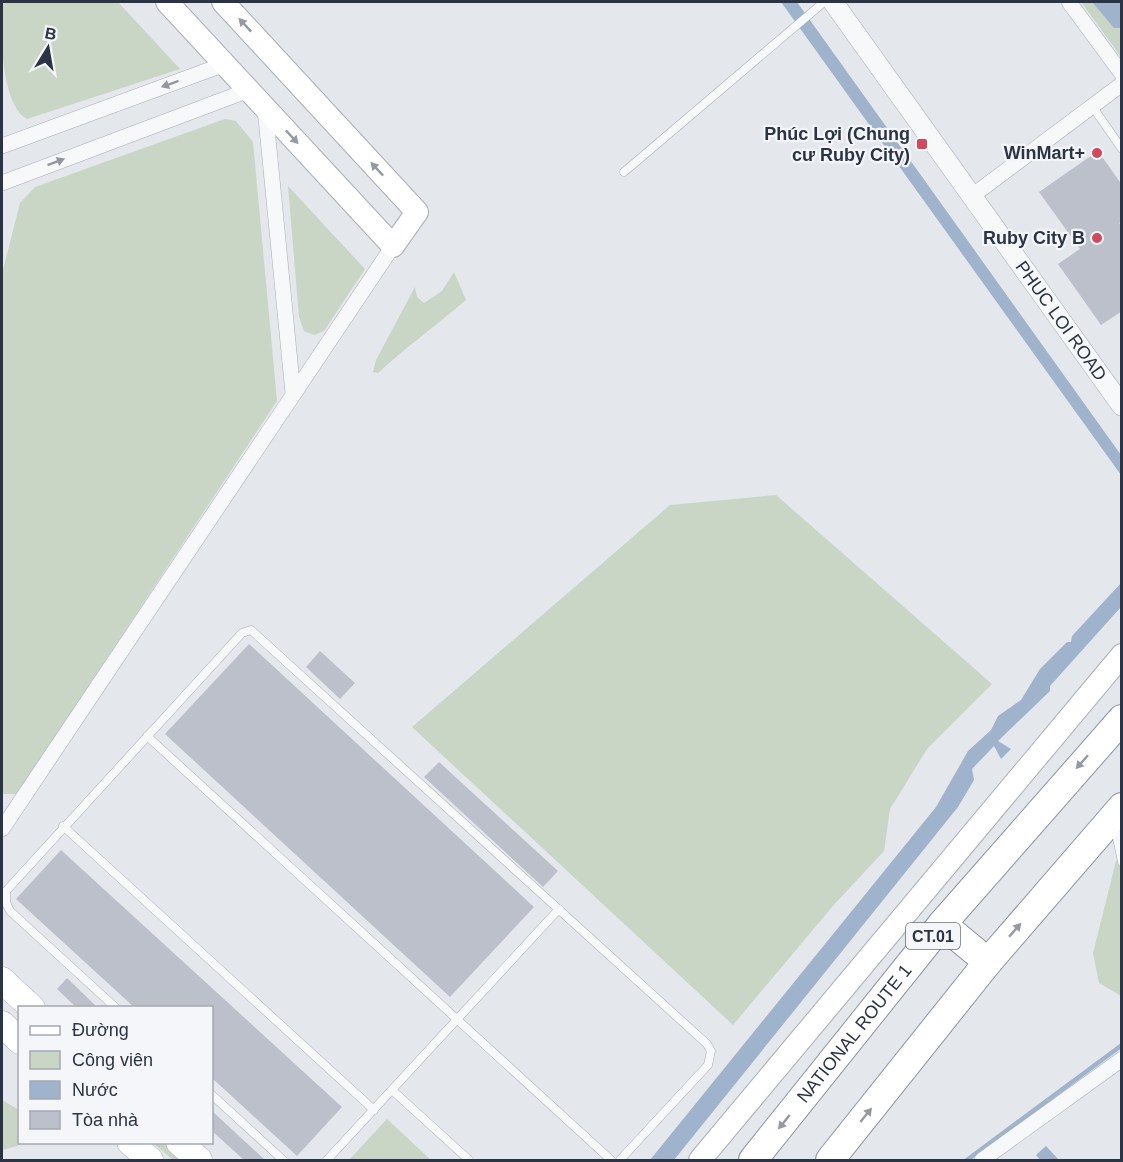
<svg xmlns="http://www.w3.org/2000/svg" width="1123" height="1162" font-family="Helvetica,sans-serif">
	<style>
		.green { fill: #c9d6c5 }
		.water { fill: #9fb4cc }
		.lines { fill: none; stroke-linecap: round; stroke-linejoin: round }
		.stream { stroke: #9fb4cc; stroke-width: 4.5 }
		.building { fill: #bbc0ca }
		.service-casing { stroke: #a9aeb7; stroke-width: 9 }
		.minor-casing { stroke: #a9aeb7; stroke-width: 16 }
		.tertiary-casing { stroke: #a9aeb7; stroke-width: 21 }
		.secondary-casing { stroke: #a9aeb7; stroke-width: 24 }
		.primary-casing { stroke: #a3abb8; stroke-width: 27 }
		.motorway-casing { stroke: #8b94a3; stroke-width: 30 }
		.service { stroke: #f7f8fa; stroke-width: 8 }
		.minor { stroke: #f7f8fa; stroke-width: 15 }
		.tertiary { stroke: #f7f8fa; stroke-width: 20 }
		.secondary { stroke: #fff; stroke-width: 22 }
		.primary { stroke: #fff; stroke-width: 26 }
		.motorway { stroke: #fff; stroke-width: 28 }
		.oneway { fill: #959aa2 }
		.oneway2 { fill: #9196a0 }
		.poi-dot { fill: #d1495b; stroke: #f4f6f9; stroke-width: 2 }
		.labels { text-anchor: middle; stroke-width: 4.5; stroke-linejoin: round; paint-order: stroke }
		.shield { fill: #f4f6f9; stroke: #676e7b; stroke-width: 1.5 }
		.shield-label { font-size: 16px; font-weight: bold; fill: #2b3445 }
		.poi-label { font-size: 18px; font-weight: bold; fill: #2b3445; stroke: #f4f6f9; text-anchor: end }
		.street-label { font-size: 18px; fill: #2b3445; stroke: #f4f6f9 }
	</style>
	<rect width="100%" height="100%" fill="#e4e7ec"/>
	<path class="green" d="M2,2H118L180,69L27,119C0,104 1,32 2,2Z
		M1081,2H1121V57Z
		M225,119L236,121L253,142L277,401L17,794H2V274L20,203L35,187Z
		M288,186L365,269L324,331L314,335L304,331L299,317Z
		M454,272L466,300C437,325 406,347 378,373L373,372L376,360L415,287L417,297L424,303L442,291Z
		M776,495L992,684L927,749L890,809L884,851L832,907L733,1025L412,727L670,505Z
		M1121,855V996L1099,983L1093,953L1116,861Z
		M2,1100L19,1110L20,1143L17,1146L2,1150Z
		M387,1119L430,1159L429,1160H349Z
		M153,1143H165L185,1160H173Z"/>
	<path class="water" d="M781,2H797L1121,455V475Z
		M1092,2H1121V28H1114Z
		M1121,583V607L1050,686V691L998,741L1011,749L1001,759L994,746L972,769L974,780L958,807L674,1160H650L936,807L968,751L991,730L998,716L1021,700L1040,669L1067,642H1071L1072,636Z
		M1046,1146L1059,1160H1040L1036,1155Z"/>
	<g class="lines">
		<path class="stream" d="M967,1160L1122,1045"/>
	</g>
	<path class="building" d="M1098,151L1122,185V221L1119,223L1122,226V311L1101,325L1058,264L1080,249L1039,192Z
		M249,644L534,907L450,997L165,734Z
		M320,651L355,683L340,699L306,667Z
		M439,762L558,871L543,887L424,777Z
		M61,850L342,1107L297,1156L212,1078V1008H135L16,899Z
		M67,978L98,1008H77L57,989Z
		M212,1111L265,1160H244L212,1131Z"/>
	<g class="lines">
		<g class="service-casing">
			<path id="service" d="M1092,106L1122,149
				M624,172L824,2
				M147,736L611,1160
				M63,826L374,1110
				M1115,828L1122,862
				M116,1008L10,911L6,903V891L242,633L251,630L707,1044L711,1051L708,1065L620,1160
				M392,1090L469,1160
				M212,1095L283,1160
				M327,1160L559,909"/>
		</g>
		<g class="minor-casing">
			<path id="minor" d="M1069,2L1122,74
				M265,108L293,393
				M2,146L225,64
				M2,183L249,90
				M972,196L1122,84
				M2,829L393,246
				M982,1160L1122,1059"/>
		</g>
		<g class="tertiary-casing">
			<g id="tertiary">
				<path id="s1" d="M833,2L1122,406"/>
			</g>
		</g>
		<g class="secondary-casing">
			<path id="secondary" d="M167,2L393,246L417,212L223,2
				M700,1160L1122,655"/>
		</g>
		<g class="primary-casing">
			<path id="primary" d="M2,980L32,1008
				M2,1024L20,1041
				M130,1142L150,1160
				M179,1142L199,1160"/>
		</g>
		<g class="motorway-casing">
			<g id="motorway">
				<path d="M942,924L988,962"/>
				<path id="s2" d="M753,1160L942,924L1122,719"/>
				<path d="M830,1160L988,962L1122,807"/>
			</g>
		</g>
		<use href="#service" class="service"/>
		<use href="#minor" class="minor"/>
		<use href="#tertiary" class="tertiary"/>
		<use href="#secondary" class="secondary"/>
		<use href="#primary" class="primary"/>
		<use href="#motorway" class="motorway"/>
	</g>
	<defs><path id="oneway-solid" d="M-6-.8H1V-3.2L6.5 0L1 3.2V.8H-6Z" transform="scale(1.5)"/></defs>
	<g class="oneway">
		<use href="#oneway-solid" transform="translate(245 25) rotate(-133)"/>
		<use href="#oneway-solid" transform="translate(292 137) rotate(47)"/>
		<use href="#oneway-solid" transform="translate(377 169) rotate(-133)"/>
		<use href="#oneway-solid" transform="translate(1082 762) rotate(132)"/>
		<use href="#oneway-solid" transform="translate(1015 930) rotate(-49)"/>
		<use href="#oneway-solid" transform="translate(866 1115) rotate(-51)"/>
		<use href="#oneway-solid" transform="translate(784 1122) rotate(129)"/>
	</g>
	<g class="oneway2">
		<use href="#oneway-solid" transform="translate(170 84) rotate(160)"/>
		<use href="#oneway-solid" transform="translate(56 162) rotate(-21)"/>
	</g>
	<g class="poi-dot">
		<rect x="916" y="138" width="12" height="12" rx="3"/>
		<circle cx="1097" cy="153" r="6"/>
		<circle cx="1097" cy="238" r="6"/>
	</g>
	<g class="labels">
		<rect class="shield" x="906" y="923" width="54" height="26" rx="4.5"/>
		<g class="shield-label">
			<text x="933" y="942">CT.01</text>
		</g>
		<g class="poi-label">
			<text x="910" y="140">Phúc Lợi (Chung<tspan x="910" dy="21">cư Ruby City)</tspan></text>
			<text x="1085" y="159">WinMart+</text>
			<text x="1085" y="244">Ruby City B</text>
		</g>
		<g class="street-label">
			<text dy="6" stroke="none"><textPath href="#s1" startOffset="392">PHUC LOI ROAD</textPath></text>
			<text dy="6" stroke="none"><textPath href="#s2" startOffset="162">NATIONAL ROUTE 1</textPath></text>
		</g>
	</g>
	<rect width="1123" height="1162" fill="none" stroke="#2b3445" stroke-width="6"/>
	<rect x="18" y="1006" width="195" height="138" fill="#f4f6f9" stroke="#a4a8b1" stroke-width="1.5"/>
	<rect x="30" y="1026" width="30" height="9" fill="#ffffff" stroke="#a4a8b1" stroke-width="1.5"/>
	<text x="72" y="1036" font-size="18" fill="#2b3445">Đường</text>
	<rect x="30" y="1051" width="30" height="18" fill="#c9d6c5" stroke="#a4a8b1" stroke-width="1.5"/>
	<text x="72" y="1066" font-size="18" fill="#2b3445">Công viên</text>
	<rect x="30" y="1081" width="30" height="18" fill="#9fb4cc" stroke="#a4a8b1" stroke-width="1.5"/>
	<text x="72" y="1096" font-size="18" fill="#2b3445">Nước</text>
	<rect x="30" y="1111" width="30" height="18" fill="#bbc0ca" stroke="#a4a8b1" stroke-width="1.5"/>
	<text x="72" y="1126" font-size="18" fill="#2b3445">Tòa nhà</text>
	<g transform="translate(48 48) rotate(11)" stroke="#f4f6f9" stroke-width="4.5" paint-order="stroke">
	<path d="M0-4.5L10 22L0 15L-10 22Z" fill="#2b3445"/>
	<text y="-9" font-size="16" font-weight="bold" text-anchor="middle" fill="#2b3445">B</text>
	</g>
</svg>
